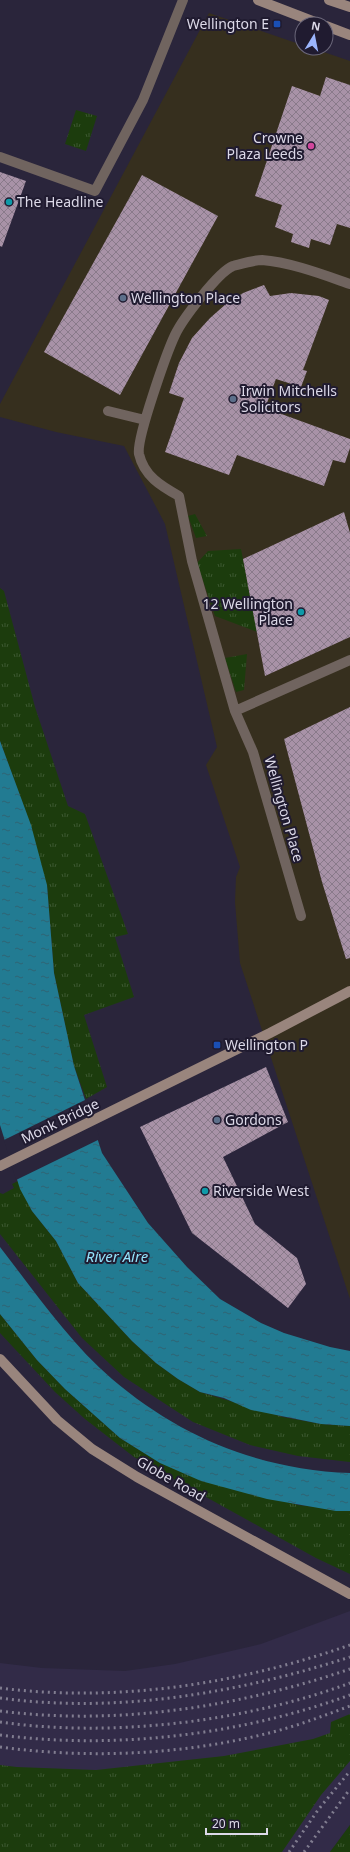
<svg xmlns="http://www.w3.org/2000/svg" width="350" height="1852" font-family="'Noto Sans',sans-serif">
	<style>
		.commercial { fill: #362f1e }
		.built { fill: #322b48 }
		.grass { fill: url(#grass-tufts) }
		.water { fill: url(#water-ripples) }
		.pier { fill: #2a253b }
		.building { fill: url(#building-cross-hatch) }
		.lines { fill: none; stroke-linecap: round; stroke-linejoin: round }
		.street { stroke: #70645f; stroke-width: 10 }
		.secondary { stroke: #99857d; stroke-width: 10 }
		.rail { stroke: #817d90; stroke-width: 3; stroke-dasharray: 2 4; stroke-linecap: butt }
		.transit-dot { fill: #1a4fb4; stroke: #201b30; stroke-width: 1.5 }
		.hotel-dot { fill: #d1479c; stroke: #201b30; stroke-width: 1.5 }
		.culture-dot { fill: #0f9aa8; stroke: #201b30; stroke-width: 1.5 }
		.service-dot { fill: #5c6f8a; stroke: #201b30; stroke-width: 1.5 }
		.labels { text-anchor: middle; stroke-width: 4; stroke-linejoin: round; paint-order: stroke }
		.poi-label { font-size: 14px; fill: #dcd9e8; stroke: #201b30; text-anchor: start }
		.street-label { font-size: 14px; fill: #dcd9e8; stroke: #201b30 }
		.water-label { font-size: 15px; font-style: italic; fill: #93e2fa; stroke: #201b30 }
	</style>
	<defs>
		<pattern id="grass-tufts" width="24" height="20" patternUnits="userSpaceOnUse"><rect width="24" height="20" fill="#1c3c0d"/><path d="M3 7l-1-3M5 7V3M7 7l1-3M15 17l-1-3M17 17v-4M19 17l1-3" fill="none" stroke="#3c5830"/></pattern>
		<pattern id="water-ripples" width="26" height="14" patternUnits="userSpaceOnUse"><rect width="26" height="14" fill="#227b92"/><path d="M2 4q2-2 4 0t4 0M15 11q2-2 4 0t4 0" fill="none" stroke="#2f6474"/></pattern>
		<pattern id="building-cross-hatch" width="8" height="8" patternUnits="userSpaceOnUse"><rect width="8" height="8" fill="#a892a7"/><path d="M0 0l8 8M0 8l8-8" fill="none" stroke="#897a8a"/></pattern>
	</defs>
	<rect width="100%" height="100%" fill="#2a253b"/>
	<path class="commercial" d="M209,13L302,45V48H312L350,61V1299L240,963L235,902L236,877L240,867L206,765L217,747L165,524L124,446L56,432L0,417V404Z"/>
	<path class="built" d="M350,1611V1825L330,1852H0V1663L42,1668L125,1671L175,1664L261,1644Z"/>
	<path class="grass" d="M76,110L97,116L86,151L65,144Z
		M195,514L207,536L196,538L188,516Z
		M241,549L257,632L215,616L197,563L208,551Z
		M0,588L4,591L35,707L68,806L85,814L128,934L115,937L134,997L84,1015L107,1087L86,1099L74,1066L54,973L47,885L0,822L27,815L0,741Z
		M247,654L244,690L236,692L225,658Z
		M18,1181L32,1211L56,1241L78,1283L132,1341L156,1363L178,1379L200,1392L283,1417L321,1424L350,1426V1462L298,1456L250,1445L193,1422L124,1377L82,1338L0,1234V1193L3,1194L14,1188L12,1184Z
		M0,1314L37,1360L65,1389L120,1438L160,1463L298,1505L350,1511V1574L316,1558L134,1457L85,1419L55,1392L0,1333Z
		M350,1714V1761L321,1795L282,1852H0V1765L17,1767L96,1770L224,1756L313,1739L330,1733L331,1722Z
		M350,1825V1852H330Z"/>
	<path class="water" d="M0,741L31,825L47,885L54,973L74,1066L102,1153L148,1223L187,1267L220,1299L261,1323L284,1333L330,1347L350,1351V1426L321,1424L251,1410L224,1398L200,1392L178,1379L156,1363L132,1341L78,1283L56,1241L32,1211L20,1189L0,1125Z
		M0,1247C35,1292 69,1342 112,1379C180,1437 260,1470 350,1473V1511H336L267,1499L201,1481L160,1463L120,1438L65,1389L37,1360L0,1314Z"/>
	<path class="pier" d="M87,1099L100,1139L16,1180L4,1140Z"/>
	<path class="building" d="M326,77L350,85V228L337,224L330,245L311,239L309,248L291,242L293,234L275,227L282,205L255,196L292,86L320,96Z
		M0,172L26,181L2,247L0,246Z
		M142,175L218,216L120,395L44,352Z
		M264,285L270,296L291,293L319,296L329,300L303,370L307,371L301,387L276,379L265,408L350,439V448L345,463L333,460L324,486L237,455L229,475L165,452L184,398L169,393L179,363L192,338L210,318L226,304L243,293Z
		M344,512L350,533V637L265,676L243,559Z
		M350,707V958L346,959L322,882L284,739Z
		M266,1067L288,1122L223,1157L255,1224L297,1258L306,1284L288,1308L192,1233L140,1127Z"/>
	<g class="lines">
		<path class="street" d="M0,157L95,191L143,100L183,0
			M108,411L145,420
			M235,711L350,660
			M301,916L253,752L235,711L192,561L179,496C161,486 144,476 139,454C136,439 167,352 175,335C182,320 218,272 233,266C241,264 254,260 262,260C290,262 324,275 350,284"/>
		<path class="secondary" d="M258,0L320,24
			M329,0L350,7
			M326,26L350,35
			M0,1166L270,1033L350,991
			M0,1359L57,1420L92,1449L137,1477L350,1594"/>
		<path class="rail" d="M0,1688C117,1703 239,1684 350,1645
			M0,1698C118,1714 238,1693 350,1657
			M0,1711C117,1726 239,1707 350,1669
			M0,1722C111,1738 245,1722 350,1683
			M0,1735C116,1750 240,1735 350,1695
			M0,1747C89,1759 182,1755 269,1733C297,1726 323,1716 350,1706
			M289,1852L318,1810L350,1771
			M304,1852L350,1789"/>
	</g>
	<g class="transit-dot">
		<rect x="273" y="20" width="8" height="8" rx="2"/>
		<rect x="213" y="1041" width="8" height="8" rx="2"/>
	</g>
	<circle class="hotel-dot" cx="311" cy="146" r="4"/>
	<g class="culture-dot">
		<circle cx="9" cy="202" r="4"/>
		<circle cx="301" cy="612" r="4"/>
		<circle cx="205" cy="1191" r="4"/>
	</g>
	<g class="service-dot">
		<circle cx="123" cy="298" r="4"/>
		<circle cx="233" cy="399" r="4"/>
		<circle cx="217" cy="1120" r="4"/>
	</g>
	<g class="labels">
		<g class="poi-label">
			<text x="269" y="29" text-anchor="end">Wellington E</text>
			<text x="303" y="143" text-anchor="end">Crowne<tspan x="303" dy="16">Plaza Leeds</tspan></text>
			<text x="17" y="207">The Headline</text>
			<text x="131" y="303">Wellington Place</text>
			<text x="241" y="396">Irwin Mitchells<tspan x="241" dy="16">Solicitors</tspan></text>
			<text x="293" y="609" text-anchor="end">12 Wellington<tspan x="293" dy="16">Place</tspan></text>
			<text x="225" y="1050">Wellington P</text>
			<text x="225" y="1125">Gordons</text>
			<text x="213" y="1196">Riverside West</text>
		</g>
		<g class="street-label">
			<text transform="translate(284 809) rotate(74)" y="5">Wellington Place</text>
			<text transform="translate(60 1121) rotate(-26)" y="5">Monk Bridge</text>
			<text transform="translate(171 1479) rotate(30)" y="5">Globe Road</text>
		</g>
		<g class="water-label">
			<text x="117" y="1262">River Aire</text>
		</g>
	</g>
	<g transform="translate(314 36) rotate(10)"><circle r="19" fill="#201b30" stroke="#6b677a"/>
	<path d="M0-3L7 15L0 10L-7 15Z" fill="#9bb5fd"/>
	<text y="-6" font-size="11" font-weight="bold" text-anchor="middle" fill="#dcd9e8">N</text>
	</g>
	<path d="M206 1828v6h61v-6" fill="none" stroke="#dcd9e8" stroke-width="2"/>
	<text x="212" y="1828" font-size="12" fill="#dcd9e8" stroke="#201b30" stroke-width="3" paint-order="stroke">20 m</text>
</svg>
